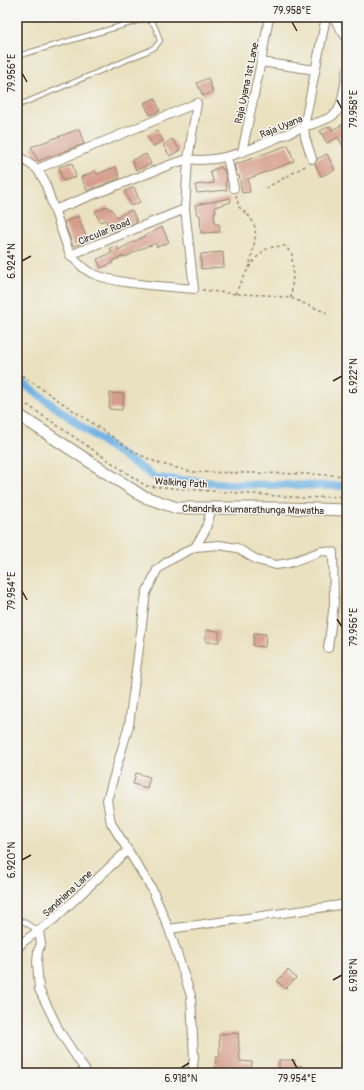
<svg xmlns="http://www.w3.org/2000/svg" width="364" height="1090" font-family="Pangolin,sans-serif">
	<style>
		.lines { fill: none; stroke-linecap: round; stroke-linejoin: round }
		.canal { stroke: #6db1e3; stroke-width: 8 }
		.building { fill: #d69d8c }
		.service-casing { stroke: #92866f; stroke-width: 6 }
		.minor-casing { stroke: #92866f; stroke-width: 10 }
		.secondary-casing { stroke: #92866f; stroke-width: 13 }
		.path { stroke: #92866f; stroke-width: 1.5; stroke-dasharray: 3 3; stroke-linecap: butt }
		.service { stroke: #fff; stroke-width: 4 }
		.minor { stroke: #fff; stroke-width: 8 }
		.secondary { stroke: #fff; stroke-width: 11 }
		.ticks { fill: none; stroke: #3b2a1e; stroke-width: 1.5 }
		.labels { text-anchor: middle; stroke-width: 3; stroke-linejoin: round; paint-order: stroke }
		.street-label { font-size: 10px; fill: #3b2a1e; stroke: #f6f6f2 }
		.neatline { fill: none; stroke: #3b2a1e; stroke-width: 1.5 }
		.ticks-label { font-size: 10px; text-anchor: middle; fill: #3b2a1e }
	</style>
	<rect width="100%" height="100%" fill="#f6f6f2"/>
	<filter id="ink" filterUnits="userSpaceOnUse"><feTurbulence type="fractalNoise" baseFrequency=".025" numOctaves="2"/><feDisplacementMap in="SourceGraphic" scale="8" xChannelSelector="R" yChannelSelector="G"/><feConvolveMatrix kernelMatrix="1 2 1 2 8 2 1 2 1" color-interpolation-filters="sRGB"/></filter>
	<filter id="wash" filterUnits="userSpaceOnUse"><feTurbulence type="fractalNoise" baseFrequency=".012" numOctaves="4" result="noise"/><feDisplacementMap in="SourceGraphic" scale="16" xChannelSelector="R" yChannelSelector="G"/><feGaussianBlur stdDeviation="0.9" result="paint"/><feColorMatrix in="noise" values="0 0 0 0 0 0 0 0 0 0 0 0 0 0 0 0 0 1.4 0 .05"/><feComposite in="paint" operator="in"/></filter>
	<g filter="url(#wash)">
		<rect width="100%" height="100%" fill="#eae1c0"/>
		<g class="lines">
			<path class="canal" d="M17,379L114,450L156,478L229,484L347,486"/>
		</g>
		<g id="blocks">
			<path class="building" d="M208,78L213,92L203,96L197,83Z
				M155,98L160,111L150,115L144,103Z
				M347,122V154L338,137L327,143L320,131L330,126L332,130Z
				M79,129L84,144L38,161L31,147Z
				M157,131L163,141L153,146L147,136Z
				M172,139L180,150L170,156L163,145Z
				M288,145L294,161L248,179L250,192L242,193L239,175L237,176L234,165Z
				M146,154L151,164L136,170L132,160Z
				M327,154L335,170L321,176L315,164L317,159Z
				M72,163L76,177L63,181L59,167Z
				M116,167L120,178L87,191L81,177L95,171L97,174Z
				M221,167L222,169H224L227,181L225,182L227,190L197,193L195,185L214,183L210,171Z
				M134,187L140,202L131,206L125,191Z
				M230,198L231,202L215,207L216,212H214L215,224H219L220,232L201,233L200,215H197L195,205Z
				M107,206L109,209H112L116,217L132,210L137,222L112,232L105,220L100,222L95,212Z
				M78,216L88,242L73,246L64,222Z
				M162,227L169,242L157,247L155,243L150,246L149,245L125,257L124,256L112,261L113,263L101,268L97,259L112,253L110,248L117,246L118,250Z
				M223,252L224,267L201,269V254Z
				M110,393L124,394L122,410L109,409Z
				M206,630L219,631V642H206Z
				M254,633L266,634L265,647L253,646Z
				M136,773L150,777L147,788L133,784Z
				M288,970L296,978L285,989L277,981Z
				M238,1033L240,1061L252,1062L251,1072L223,1070V1073H215L216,1057H220L219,1034Z
				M279,1060H295V1066H302V1073L279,1072Z"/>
		</g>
	</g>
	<g filter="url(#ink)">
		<use href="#blocks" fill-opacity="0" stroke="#92866f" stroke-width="1"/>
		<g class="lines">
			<g class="service-casing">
				<path id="service" d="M17,56L145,19C155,20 157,32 160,41L155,47L148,51L17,106
					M17,918L39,931"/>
			</g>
			<g class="minor-casing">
				<path id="minor" d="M333,17L347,39
					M261,62L315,70
					M242,152L261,62L269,17
					M17,155L37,169L44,180L70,255L185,209L188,159C229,165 267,140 304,127C314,123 327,121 335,114C343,108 345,81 347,70
					M227,157L234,188
					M312,159L305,137L304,127L326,17
					M37,169L197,103L188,159L172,164L54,210
					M70,255C76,261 83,269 91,273C118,285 164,286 194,289L185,209
					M195,547L205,531L212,508
					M169,929L347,904
					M39,931L41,944L38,951L37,962L39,989L60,1032L87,1073
					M17,949L23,942L53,920L128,850
					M192,1073L194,1058L191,996L169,929L152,889L111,823L107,800L129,725L146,593L157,570L168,561L195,547L219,545L237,548L257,560L276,565L289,563L322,551L333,552L334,604L328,648"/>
			</g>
			<g class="secondary-casing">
				<path id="secondary" d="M17,414L142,496L177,508H285L347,510"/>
			</g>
			<path class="path" d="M266,188L307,165
				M236,195L239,207L251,218L255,227V240L249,268
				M202,290L235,294L268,295L291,298L327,313
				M235,294C242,280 249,264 261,253C267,247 277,246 285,246L292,254L293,275L291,298
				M17,372L136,453L158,463L192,472L310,474L347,476
				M17,398L146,486L305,498L347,496"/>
			<use href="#service" class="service"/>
			<use href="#minor" class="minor"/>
			<use href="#secondary" class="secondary"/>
		</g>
	</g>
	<path class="ticks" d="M292,22L297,31M22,73L27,82M337,100L342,109M22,261L31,256M333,381L342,376M22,591L27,600M337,619L342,627M22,860L31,855M333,980L342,975M292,1059L297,1068M181,1068L189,1063"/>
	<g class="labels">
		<g class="street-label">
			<text transform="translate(246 83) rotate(-78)" y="4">Raja Uyana 1st Lane</text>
			<text transform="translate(281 126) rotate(-22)" y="4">Raja Uyana</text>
			<text transform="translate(104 231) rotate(-22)" y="4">Circular Road</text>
			<text transform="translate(181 482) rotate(4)" y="4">Walking Path</text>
			<text transform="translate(253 509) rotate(1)" y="4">Chandrika Kumarathunga Mawatha</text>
			<text transform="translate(67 893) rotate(-43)" y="4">Sandriana Lane</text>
		</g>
	</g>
	<rect width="364" height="1090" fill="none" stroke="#f6f6f2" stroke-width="44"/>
	<rect x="22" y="22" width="320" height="1046" class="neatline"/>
	<g class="ticks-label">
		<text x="292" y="14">79.958°E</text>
		<text transform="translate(11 73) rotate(-90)" y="4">79.956°E</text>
		<text transform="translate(353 109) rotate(-90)" y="4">79.958°E</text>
		<text transform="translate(11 261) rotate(-90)" y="4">6.924°N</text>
		<text transform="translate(353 376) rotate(-90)" y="4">6.922°N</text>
		<text transform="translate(11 591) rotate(-90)" y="4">79.954°E</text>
		<text transform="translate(353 627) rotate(-90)" y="4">79.956°E</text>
		<text transform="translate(11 860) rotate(-90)" y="4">6.920°N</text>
		<text transform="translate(353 975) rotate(-90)" y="4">6.918°N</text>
		<text x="181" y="1082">6.918°N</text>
		<text x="297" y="1082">79.954°E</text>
	</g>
</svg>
